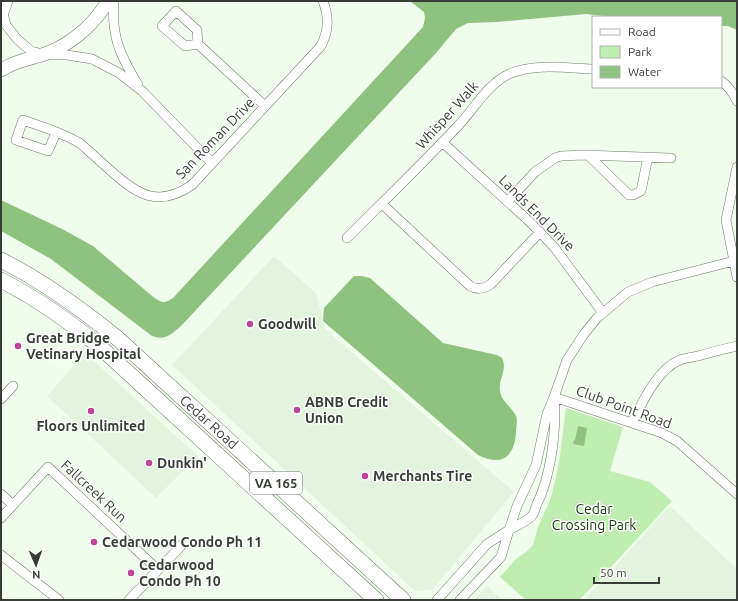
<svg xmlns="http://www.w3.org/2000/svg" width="738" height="601" font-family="Ubuntu,sans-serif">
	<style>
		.built { fill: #e2f4dd }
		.green { fill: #bfeeb1 }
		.water { fill: #8ec37f }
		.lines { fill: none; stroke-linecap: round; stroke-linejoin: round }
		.street-casing { stroke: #6f7a6c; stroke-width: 10 }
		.secondary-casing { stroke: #6f7a6c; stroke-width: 14 }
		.primary-casing { stroke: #6f7a6c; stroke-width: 16 }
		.street { stroke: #fff; stroke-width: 9 }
		.secondary { stroke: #fff; stroke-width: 13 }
		.primary { stroke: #fff; stroke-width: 15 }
		.poi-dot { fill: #bf4598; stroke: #fff; stroke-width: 1.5 }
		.labels { text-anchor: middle; stroke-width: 3; stroke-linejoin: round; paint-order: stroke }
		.shield { fill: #fff; stroke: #747773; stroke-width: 1 }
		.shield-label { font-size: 13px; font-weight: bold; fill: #383d37 }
		.street-label { font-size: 14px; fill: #383d37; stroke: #fff }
		.poi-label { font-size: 14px; font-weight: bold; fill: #383d37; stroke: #fff; text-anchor: start }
		.park-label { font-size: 14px; fill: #173a0c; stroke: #fff }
	</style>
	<rect width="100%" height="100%" fill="#f0fded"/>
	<path class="built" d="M274,256L316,293L325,329L514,492L432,590L415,591L172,365Z
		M85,353L198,456L156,498L47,396Z
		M670,506L737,569V600H584Z
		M487,586L502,600H474Z"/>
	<path class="green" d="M566,408L623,427L610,471L650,482L672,501L601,578L579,600H526L500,577L517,558L526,552L533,545L538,527L551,498L559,463Z"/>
	<path class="water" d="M410,1H737V30L728,26H721V17H613L586,14L497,22L468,23L456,29L436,53L181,326C171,334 166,341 152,336L51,259L1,231V200L62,229L93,246L152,296C161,302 163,305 173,298L423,27L425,18L424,12Z
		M354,276H362L370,278L443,343L497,355L502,358C508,370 498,379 500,391C501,401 512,407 516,416C518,420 516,427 516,432C515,457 501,467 478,455L323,321L324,308Z
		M578,426L587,428L584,446L573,444L574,440H575Z"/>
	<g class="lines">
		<g class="street-casing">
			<path id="street" d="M114,1C111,36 120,55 138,85
				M2,9L6,25L17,39L31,51L43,54L67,55L92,59L119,73L142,91L212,163
				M198,44L185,46L162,26L176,11L197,30L198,44L265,106
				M721,81C729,86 733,93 737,101
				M56,133L48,151L16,140L23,120C42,127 64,133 81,144C91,153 101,162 111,171C138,195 158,208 192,185L321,46C329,30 329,17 323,1
				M442,142L530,222L554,247L603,313
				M589,156L629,195H633L641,191L648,157
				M737,167L726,220L737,277
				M508,201L535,172L555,158L561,156L584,155L671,158
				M382,204L470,286C477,290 484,289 491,284L540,232
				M347,238C384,201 421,165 456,128C474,110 486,85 509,74C533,63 567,68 593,69
				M734,261L652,282L628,292L597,318L584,334L567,360L554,397L662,433L677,441L737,494
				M554,397C557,429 551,477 536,506C535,510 533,515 531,517C525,522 516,526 509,530L517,506L536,465L547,414Z
				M1,399L13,386
				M632,423C642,403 657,369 680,360C685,358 692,357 698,356C711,352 724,349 737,346
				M1,494L13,505
				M1,518L48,467L158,570
				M1,555L59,600
				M129,600L185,542
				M437,600L487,544L509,530L501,557L460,600"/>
		</g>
		<g class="secondary-casing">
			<path id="secondary" d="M1,15L6,1
				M1,70C18,59 33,59 50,52C74,42 95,23 108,1"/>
		</g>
		<g class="primary-casing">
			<path id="primary" d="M1,260C43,281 80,308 116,337L403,600
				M1,280C36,298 69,321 99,346L376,600"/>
		</g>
		<use href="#street" class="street"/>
		<use href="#secondary" class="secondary"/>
		<use href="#primary" class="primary"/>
	</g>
	<g class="poi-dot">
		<circle cx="250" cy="324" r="4"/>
		<circle cx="18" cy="346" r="4"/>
		<circle cx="297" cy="410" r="4"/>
		<circle cx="91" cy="411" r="4"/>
		<circle cx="149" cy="463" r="4"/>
		<circle cx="365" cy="476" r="4"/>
		<circle cx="94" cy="542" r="4"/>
		<circle cx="131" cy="573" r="4"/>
	</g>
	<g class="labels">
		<rect class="shield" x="250" y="472" width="52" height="22" rx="3"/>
		<g class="shield-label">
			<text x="276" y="488">VA 165</text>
		</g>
		<g class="street-label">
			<text transform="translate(447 115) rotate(-48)" y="5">Whisper Walk</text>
			<text transform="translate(215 138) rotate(-46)" y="5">San Roman Drive</text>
			<text transform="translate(537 213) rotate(45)" y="5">Lands End Drive</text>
			<text transform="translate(624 407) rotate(20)" y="5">Club Point Road</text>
			<text transform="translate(209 422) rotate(42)" y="5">Cedar Road</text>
			<text transform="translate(94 491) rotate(43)" y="5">Fallcreek Run</text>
		</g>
		<g class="poi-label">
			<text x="258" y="329">Goodwill</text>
			<text x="26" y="343">Great Bridge<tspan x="26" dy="16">Vetinary Hospital</tspan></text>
			<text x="305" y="407">ABNB Credit<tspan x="305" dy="16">Union</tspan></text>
			<text x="91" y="431" text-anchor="middle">Floors Unlimited</text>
			<text x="157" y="468">Dunkin'</text>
			<text x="373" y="481">Merchants Tire</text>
			<text x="102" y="547">Cedarwood Condo Ph 11</text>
			<text x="139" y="570">Cedarwood<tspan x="139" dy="16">Condo Ph 10</tspan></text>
		</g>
		<g class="park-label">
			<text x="594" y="514">Cedar<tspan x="594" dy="16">Crossing Park</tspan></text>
		</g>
	</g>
	<rect width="738" height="601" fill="none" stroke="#383d37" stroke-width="4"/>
	<rect x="592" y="16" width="130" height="72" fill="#ffffff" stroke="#afb1af"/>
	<rect x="600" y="29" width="20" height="6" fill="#ffffff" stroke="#afb1af"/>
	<text x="628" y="36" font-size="12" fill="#383d37">Road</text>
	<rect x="600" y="46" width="20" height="12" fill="#bfeeb1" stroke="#afb1af"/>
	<text x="628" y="56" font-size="12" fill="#383d37">Park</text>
	<rect x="600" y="66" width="20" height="12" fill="#8ec37f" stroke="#afb1af"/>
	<text x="628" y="76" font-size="12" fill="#383d37">Water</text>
	<g transform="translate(36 565) rotate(178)" stroke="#ffffff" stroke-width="3" paint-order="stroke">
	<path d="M0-3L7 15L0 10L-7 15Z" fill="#383d37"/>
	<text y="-6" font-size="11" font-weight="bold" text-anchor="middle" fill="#383d37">N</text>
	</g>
	<path d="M594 577v6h65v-6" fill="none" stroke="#383d37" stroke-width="2"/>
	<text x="600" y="577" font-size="12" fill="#383d37" stroke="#ffffff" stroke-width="3" paint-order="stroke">50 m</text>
</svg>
